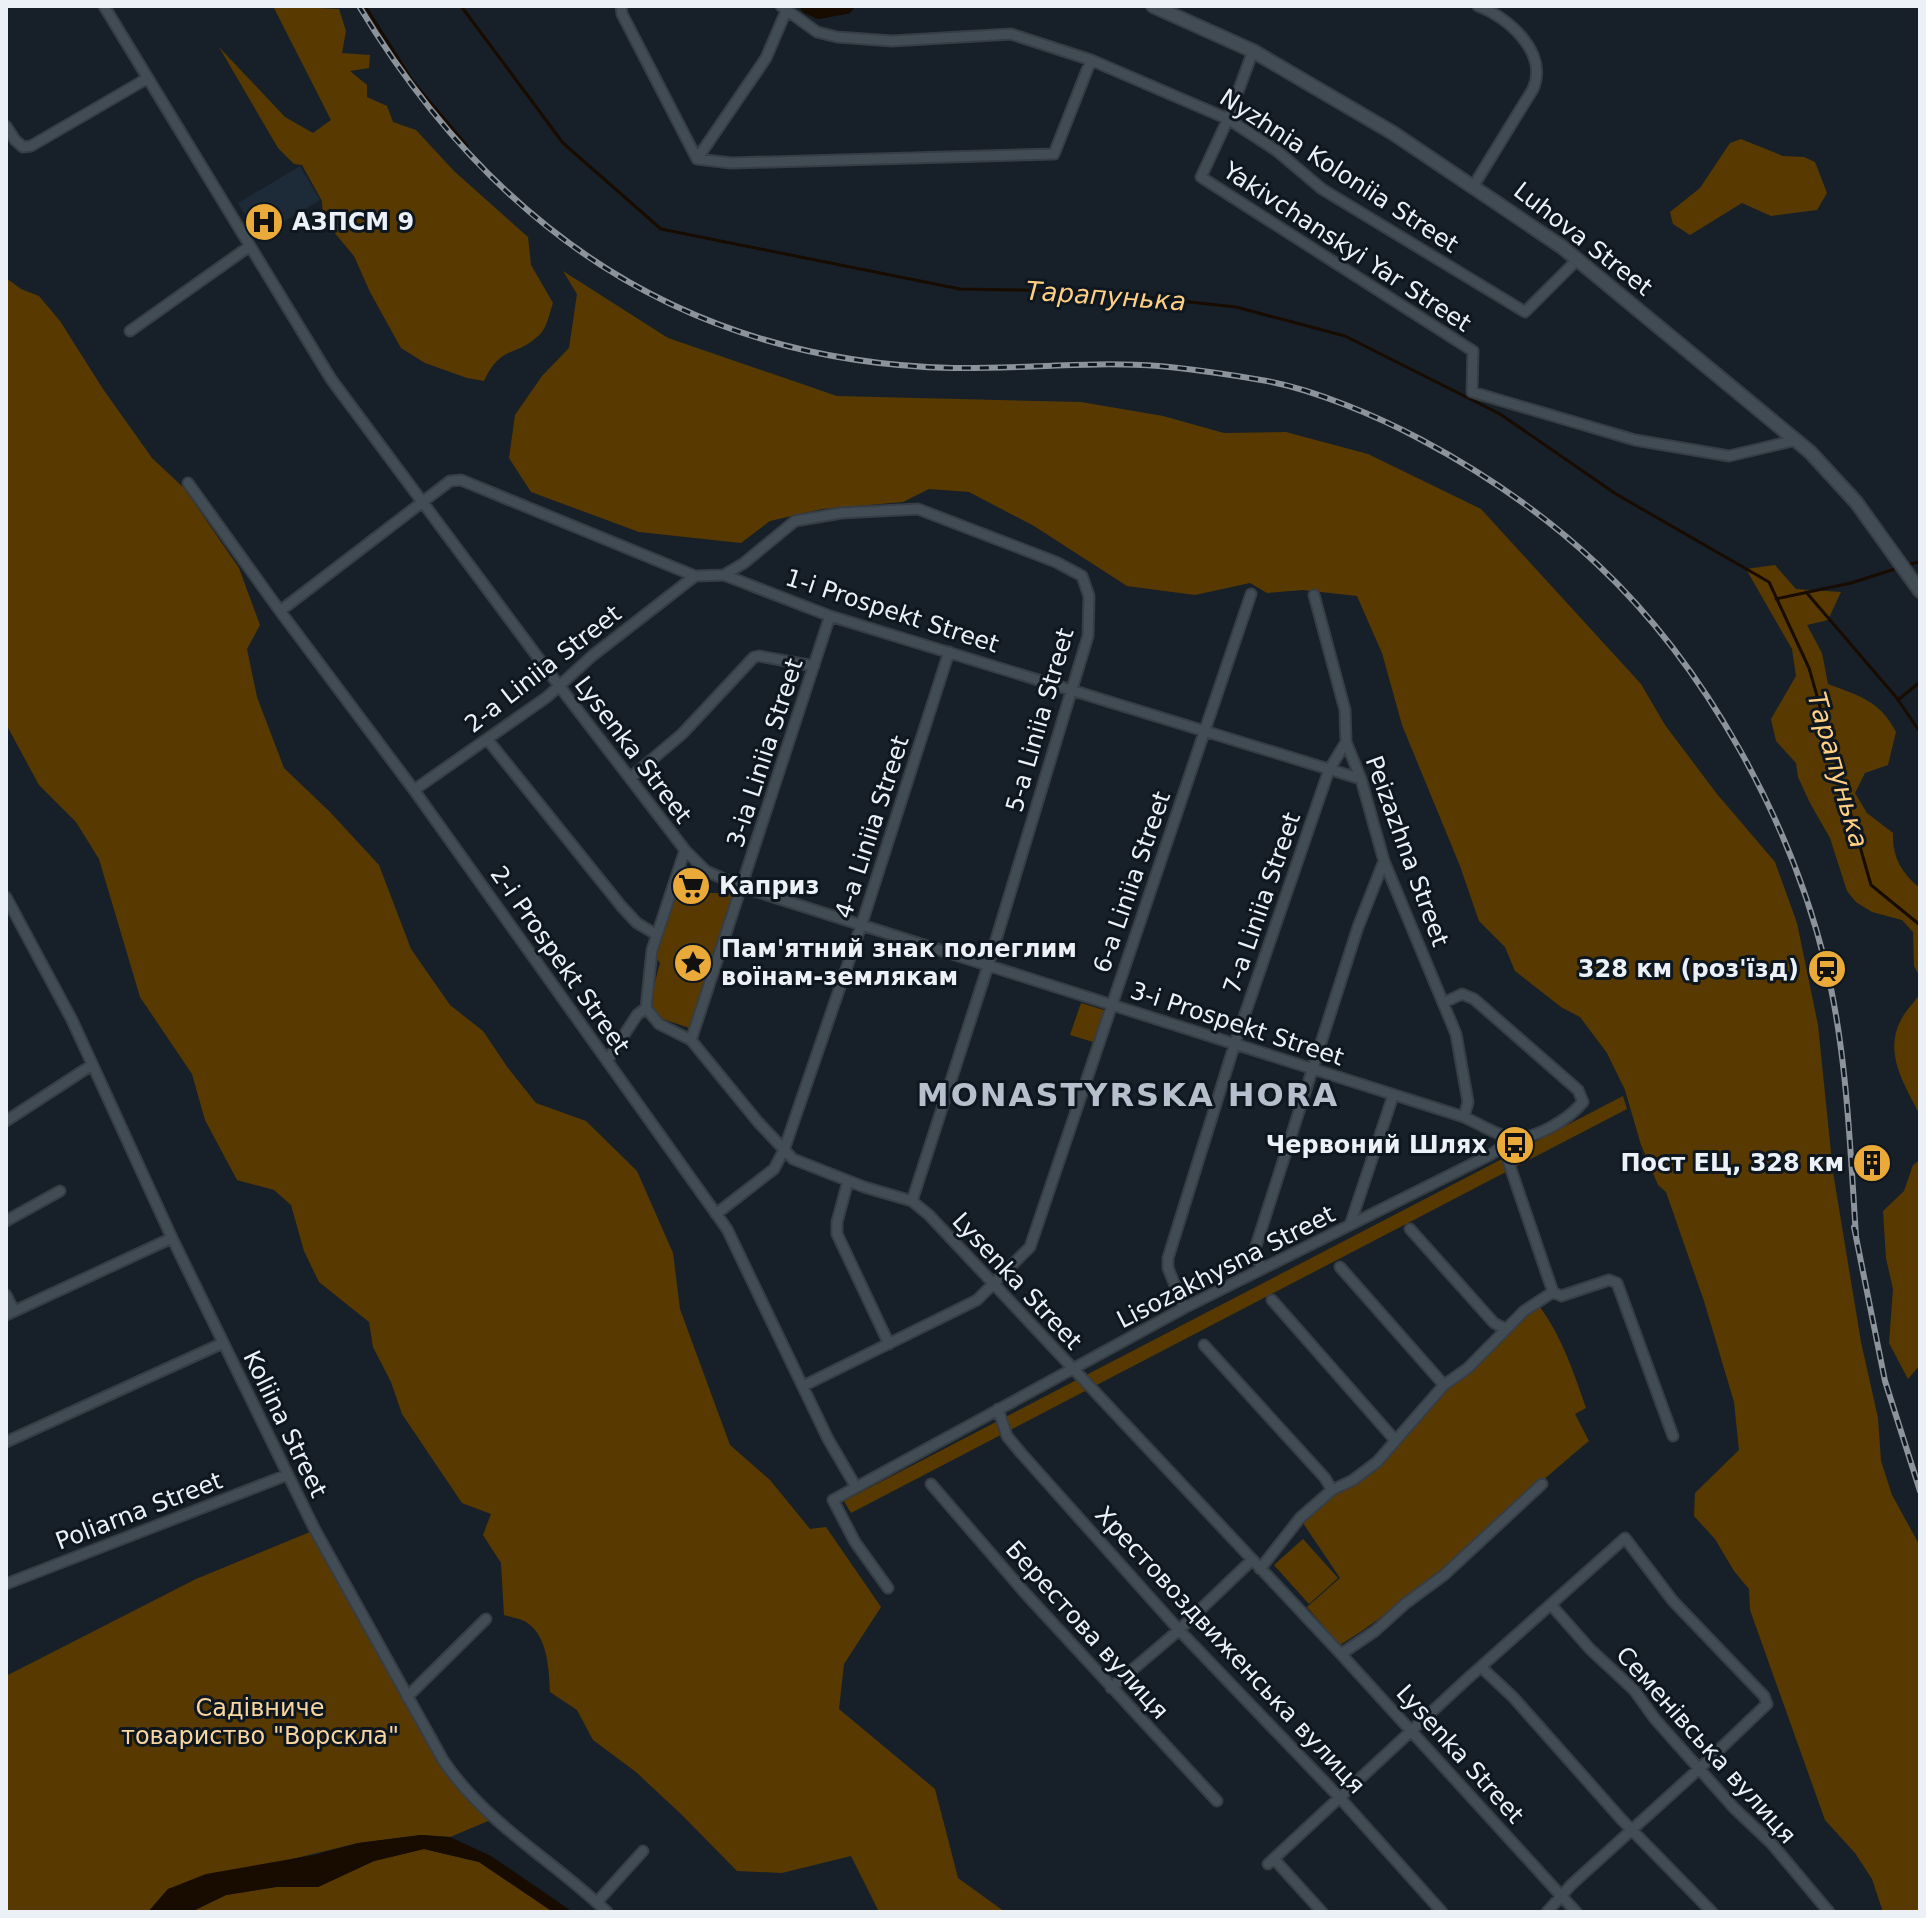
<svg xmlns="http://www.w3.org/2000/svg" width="1926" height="1918" font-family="'DejaVu Sans',sans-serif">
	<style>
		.built { fill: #1d2b38 }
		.green { fill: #583a00 }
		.water { fill: #180b00 }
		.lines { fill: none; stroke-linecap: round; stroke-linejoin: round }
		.stream { stroke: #180b00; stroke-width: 3 }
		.river { stroke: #180b00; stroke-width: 16 }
		.minor-casing { stroke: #373d44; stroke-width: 13 }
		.tertiary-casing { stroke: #373d44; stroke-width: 16 }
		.minor { stroke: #424c55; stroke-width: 9 }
		.tertiary { stroke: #424c55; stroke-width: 12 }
		.rail-casing { stroke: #8c939a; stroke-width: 6 }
		.rail { stroke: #0e171f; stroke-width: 3; stroke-dasharray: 9; stroke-linecap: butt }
		.labels { text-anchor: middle; stroke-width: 6; stroke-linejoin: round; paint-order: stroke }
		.street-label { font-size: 24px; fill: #ebf1f7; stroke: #0e171f }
		.poi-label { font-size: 24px; font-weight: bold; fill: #ebf1f7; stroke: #0e171f; text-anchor: start }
		.park-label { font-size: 24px; fill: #f9d59f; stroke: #0e171f }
		.water-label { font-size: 26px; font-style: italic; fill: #ffcf84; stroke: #0e171f }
		.district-label { font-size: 32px; font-weight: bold; letter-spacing: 2px; fill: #b5c0cc; stroke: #0e171f }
	</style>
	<rect width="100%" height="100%" fill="#172028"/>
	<path class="built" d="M300,166L320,200L258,237L238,203Z"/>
	<path class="green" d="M273,6L339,9L346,31L342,53L370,55L369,68L350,71L367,85V97L387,106L393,122L416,130L454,171L528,237L531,265L553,303C549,314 547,330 537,337C515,357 501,345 484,381L467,378L425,363L401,348L370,292L354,256L323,219L322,201L302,165L294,164L278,148L219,47L285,117L313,133L331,120Z
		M1741,139L1783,156L1804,157L1815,162L1827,193L1817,210L1771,216L1742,203L1690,235L1673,224L1670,212L1700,188L1730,143Z
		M563,271L668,338L837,396L1081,402L1163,416L1224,433L1286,432L1368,454L1481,509L1641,684L1665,725L1717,794L1775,862L1797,923L1818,1025L1833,1172L1861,1342L1878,1418L1881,1461L1892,1495L1920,1546V1912H1883L1872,1879L1855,1853L1825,1820L1750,1610L1749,1589L1734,1571L1715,1539L1694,1516L1695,1493L1739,1450L1734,1402L1704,1301L1666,1192L1658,1185L1641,1145L1625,1090L1607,1053L1580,1017L1561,1007L1515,971L1505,947L1479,921L1460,866L1402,725L1382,653L1357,596L1303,590L1267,593L1250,583L1195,595L1127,586L1034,526L969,492L929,489L903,502L822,509L770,521L741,543L639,532L531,492L509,458L515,415L542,376L569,348L577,294Z
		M6,278L21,289L39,296L60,321L103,389L152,458L184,488L239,568L260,625L247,649L257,697L284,768L330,812L379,865L411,949L450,1005L483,1031L508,1068L536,1103L586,1121L637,1171L673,1253L680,1309L730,1445L770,1480L810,1529L826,1527L881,1607L844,1664L839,1709L935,1789L958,1878L1005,1912H879L851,1856L782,1873L737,1871L682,1815L636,1772L593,1740L577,1710L550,1692C549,1670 548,1639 529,1624C523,1619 511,1617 504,1615L501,1563L483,1535L491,1514L462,1503L402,1414L391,1382L373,1347L369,1322L319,1282L304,1251L291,1205L274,1190L237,1180L205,1120L192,1074L140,997L99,859L76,822L39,785L6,724Z
		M1775,565L1796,589L1841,592L1828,620L1807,625L1822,653L1828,684C1860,696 1880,701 1896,732L1888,765L1865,773L1855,793L1867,813L1893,833C1892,856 1901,873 1920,888V977L1914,966L1913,932L1902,920L1872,912L1856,902L1847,891L1830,838L1810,803L1798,777L1796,763L1776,741L1771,719L1796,676L1792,649L1746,569Z
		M675,893H736L692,1029L660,1018L649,1005L660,963L655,956Z
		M1920,994V1115C1905,1085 1883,1053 1901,1020C1905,1011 1914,1003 1920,994Z
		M1081,1003L1104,1010L1093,1042L1070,1035Z
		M1623,1096L1627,1109L851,1513L844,1501Z
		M1920,1160V1365L1908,1379L1889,1343L1893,1289L1886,1258L1883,1211L1904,1191L1913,1165Z
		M1540,1307C1562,1337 1574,1373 1586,1408L1575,1414L1589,1441C1506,1509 1432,1588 1340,1645L1307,1607L1340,1578L1303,1523L1334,1495L1361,1480L1381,1462L1447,1387L1518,1322Z
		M315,1530L443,1760L493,1819L450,1837L421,1835L358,1843L168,1889L148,1912H6V1676L196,1579Z
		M1303,1539L1338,1578L1309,1604L1274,1565Z
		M424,1849L479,1862L553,1912H191L226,1895L276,1887H318L374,1861Z"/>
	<path class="water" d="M421,1835L450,1837L491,1856L573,1912H553L479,1862L424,1849L374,1861L318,1887H276L226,1895L191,1912H148L168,1889L206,1874L314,1855L358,1843Z"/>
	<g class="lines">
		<path class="stream" d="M365,6L413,82L467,146
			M461,6L563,143L661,229L960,289L1087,291L1236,307L1345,336L1500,414L1616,494L1769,582L1809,668L1871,885L1920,925
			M1910,564L1920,562
			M1806,592L1896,697L1920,732
			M1776,599L1851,583L1895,569
			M1898,700L1920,682"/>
		<path class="river" d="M808,6L819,11L846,6"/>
		<g class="minor-casing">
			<path id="minor" d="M104,6L331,379L560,687L685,850L706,871L742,887L1464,1117C1478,1123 1495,1135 1510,1137C1533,1142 1569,1119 1583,1102L1578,1090L1474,999L1462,994L1443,1003
				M621,6L622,14L697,159L731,163L1054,154L1091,60
				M781,6L817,32L837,37L892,41L1011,34L1091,60L1228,119L1277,151L1322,189L1525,312L1578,259
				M1253,51L1228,119L1201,177L1473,351L1472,392L1635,440L1729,456L1796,440
				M6,126L15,140L23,147L31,146L148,78
				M697,159L766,58L787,9
				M1474,185L1533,89C1549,53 1508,17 1478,6
				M130,331L250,246
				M188,483L280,611L414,790L727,1229L828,1439L856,1487
				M724,575L744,563L795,521L841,513L918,509L1056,562L1082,576L1089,596L1088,636L988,966L912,1201
				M1314,595L1345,710L1346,742L1361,779L1384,861L1456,1034L1468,1102L1464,1117
				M280,611L450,481L461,480L695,576L724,575L830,616L1361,779
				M487,739L622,907L637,923L657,935
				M630,778L682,734L754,657L759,656L814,666
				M414,790L547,697L592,656L695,576
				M685,850L652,950L646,1008L659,1024L691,1040L758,1122L793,1159L864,1187L912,1201L929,1215L1341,1654L1576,1912
				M6,897L72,1020L172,1238L315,1530L443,1760C486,1824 553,1860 607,1912
				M691,1040L830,616
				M607,1061L637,1015L646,1008
				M6,1121L92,1065
				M1503,1146L1553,1292L1561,1296L1609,1280L1617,1283L1673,1436
				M848,1181L837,1222V1234L889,1344
				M716,1214L774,1169L784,1150L862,923L949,652
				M6,1221L60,1191
				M1350,1225L1393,1096
				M1410,1229L1494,1323L1506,1329
				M1340,1267L1444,1385
				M1262,1268L1254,1252L1358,927L1384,861
				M6,1295L14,1311
				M1272,1300L1395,1440
				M1184,1308L1168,1268V1258L1235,1043L1329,770L1346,742
				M6,1315L172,1238
				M1204,1345L1325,1478L1332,1490
				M803,1386L977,1300L1030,1247L1251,594
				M998,1409L1007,1436L1021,1453L1179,1630L1340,1798L1442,1912
				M6,1442L223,1343
				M931,1484L1025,1593L1217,1801
				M1260,1569L1300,1518L1332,1490L1353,1480L1377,1462L1444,1385L1468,1368L1524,1311L1553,1292
				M6,1584L287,1475
				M888,1588L855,1542L833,1500L1184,1308L1490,1155L1503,1146L1509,1137
				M1552,1606L1590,1649L1634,1690L1655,1719L1734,1808L1772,1844L1829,1912
				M1341,1654L1375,1631L1406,1603L1444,1575L1542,1484
				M1482,1668L1513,1697L1622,1820L1712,1912
				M1111,1688L1179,1630L1252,1560
				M407,1697L486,1619
				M1274,1859L1322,1912
				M1268,1864L1466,1680L1625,1538L1673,1601L1764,1696L1767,1704L1700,1768L1571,1885L1547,1912
				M597,1902L643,1851"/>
		</g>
		<g class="tertiary-casing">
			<path id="tertiary" d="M1153,6L1253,51L1393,133L1562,247L1810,452L1856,502L1920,591"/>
		</g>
		<use href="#minor" class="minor"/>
		<use href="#tertiary" class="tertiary"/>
		<g class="rail-casing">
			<path id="rail" d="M359,6C494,230 686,362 953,368C1021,369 1091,361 1159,366C1195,369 1232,375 1267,381C1315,390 1377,416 1420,439C1484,473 1544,514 1597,564C1706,666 1791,821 1826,966C1847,1053 1850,1147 1856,1236
				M1854,1227L1885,1381L1920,1491"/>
		</g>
		<use href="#rail" class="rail"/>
	</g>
	<defs>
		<g id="hospital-disc" transform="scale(2)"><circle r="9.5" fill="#eaaa39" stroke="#0e171f"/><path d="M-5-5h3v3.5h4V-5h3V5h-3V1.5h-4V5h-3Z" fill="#111"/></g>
		<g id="supermarket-disc" transform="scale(2)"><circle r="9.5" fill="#eaaa39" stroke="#0e171f"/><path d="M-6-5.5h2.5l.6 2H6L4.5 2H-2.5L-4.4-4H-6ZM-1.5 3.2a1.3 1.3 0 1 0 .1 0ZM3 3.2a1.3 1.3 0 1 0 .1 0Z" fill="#111"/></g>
		<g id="sight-disc" transform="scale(2)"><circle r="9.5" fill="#eaaa39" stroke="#0e171f"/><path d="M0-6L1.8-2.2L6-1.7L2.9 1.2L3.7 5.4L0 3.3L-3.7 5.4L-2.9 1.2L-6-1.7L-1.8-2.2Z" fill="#111"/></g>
		<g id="station-disc" transform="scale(2)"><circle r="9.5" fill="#eaaa39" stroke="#0e171f"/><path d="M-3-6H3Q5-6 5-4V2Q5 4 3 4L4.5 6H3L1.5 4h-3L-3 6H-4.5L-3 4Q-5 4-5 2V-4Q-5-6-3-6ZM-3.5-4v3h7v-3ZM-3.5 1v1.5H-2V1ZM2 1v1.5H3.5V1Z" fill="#111"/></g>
		<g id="bus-disc" transform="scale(2)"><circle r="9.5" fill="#eaaa39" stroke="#0e171f"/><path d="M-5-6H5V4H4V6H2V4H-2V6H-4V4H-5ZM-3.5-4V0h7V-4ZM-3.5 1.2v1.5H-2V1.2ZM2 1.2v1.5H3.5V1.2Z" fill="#111"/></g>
		<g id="building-disc" transform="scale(2)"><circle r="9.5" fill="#eaaa39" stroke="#0e171f"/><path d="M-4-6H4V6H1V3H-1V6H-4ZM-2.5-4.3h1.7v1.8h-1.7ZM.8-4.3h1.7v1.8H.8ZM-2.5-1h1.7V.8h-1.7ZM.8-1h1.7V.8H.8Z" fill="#111"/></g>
	</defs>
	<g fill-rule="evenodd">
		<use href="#hospital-disc" x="264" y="222"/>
		<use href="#supermarket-disc" x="691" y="886"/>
		<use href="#sight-disc" x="693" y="963"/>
		<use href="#station-disc" x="1827" y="969"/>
		<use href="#bus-disc" x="1515" y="1145"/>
		<use href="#building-disc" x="1872" y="1163"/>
	</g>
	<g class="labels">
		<g class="street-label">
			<text transform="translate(1339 171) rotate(33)" y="8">Nyzhnia Koloniia Street</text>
			<text transform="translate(1583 239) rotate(38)" y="8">Luhova Street</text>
			<text transform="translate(1347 247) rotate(33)" y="8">Yakivchanskyi Yar Street</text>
			<text transform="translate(892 611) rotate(18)" y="8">1-i Prospekt Street</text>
			<text transform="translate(543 669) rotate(-38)" y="8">2-a Liniia Street</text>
			<text transform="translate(1040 720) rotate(-74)" y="8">5-a Liniia Street</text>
			<text transform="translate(633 750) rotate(53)" y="8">Lysenka Street</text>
			<text transform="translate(765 753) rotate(-72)" y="8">3-ia Liniia Street</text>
			<text transform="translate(872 827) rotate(-72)" y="8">4-a Liniia Street</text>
			<text transform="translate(1407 851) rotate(70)" y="8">Peizazhna Street</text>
			<text transform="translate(1132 882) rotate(-71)" y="8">6-a Liniia Street</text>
			<text transform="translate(1262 903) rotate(-71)" y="8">7-a Liniia Street</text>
			<text transform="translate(560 960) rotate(55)" y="8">2-i Prospekt Street</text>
			<text transform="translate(1237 1024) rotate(18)" y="8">3-i Prospekt Street</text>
			<text transform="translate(1226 1267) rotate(-27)" y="8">Lisozakhysna Street</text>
			<text transform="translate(1017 1281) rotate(47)" y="8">Lysenka Street</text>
			<text transform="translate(285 1424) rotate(64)" y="8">Koliina Street</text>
			<text transform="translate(139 1511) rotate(-21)" y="8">Poliarna Street</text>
			<text transform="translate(1087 1630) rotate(48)" y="8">Берестова вулиця</text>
			<text transform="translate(1230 1650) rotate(47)" y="8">Хрестовоздвиженська вулиця</text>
			<text transform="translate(1706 1745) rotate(48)" y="8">Семенівська вулиця</text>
			<text transform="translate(1460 1754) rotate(48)" y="8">Lysenka Street</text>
		</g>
		<g class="poi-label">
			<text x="292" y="230">АЗПСМ 9</text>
			<text x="719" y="894">Каприз</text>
			<text x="721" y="957">Пам'ятний знак полеглим<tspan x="721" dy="28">воїнам-землякам</tspan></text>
			<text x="1799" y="977" text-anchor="end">328 км (роз'їзд)</text>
			<text x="1487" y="1153" text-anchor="end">Червоний Шлях</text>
			<text x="1844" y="1171" text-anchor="end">Пост ЕЦ, 328 км</text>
		</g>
		<g class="park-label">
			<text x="260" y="1716">Садівниче<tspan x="260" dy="28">товариство "Ворскла"</tspan></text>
		</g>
		<g class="water-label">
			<text transform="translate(1106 296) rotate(4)" y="9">Тарапунька</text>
			<text transform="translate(1838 770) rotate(74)" y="9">Тарапунька</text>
		</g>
		<g class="district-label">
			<text x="1128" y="1106">MONASTYRSKA HORA</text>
		</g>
	</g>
	<rect width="1926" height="1918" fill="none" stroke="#ebf1f7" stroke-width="16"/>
</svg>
